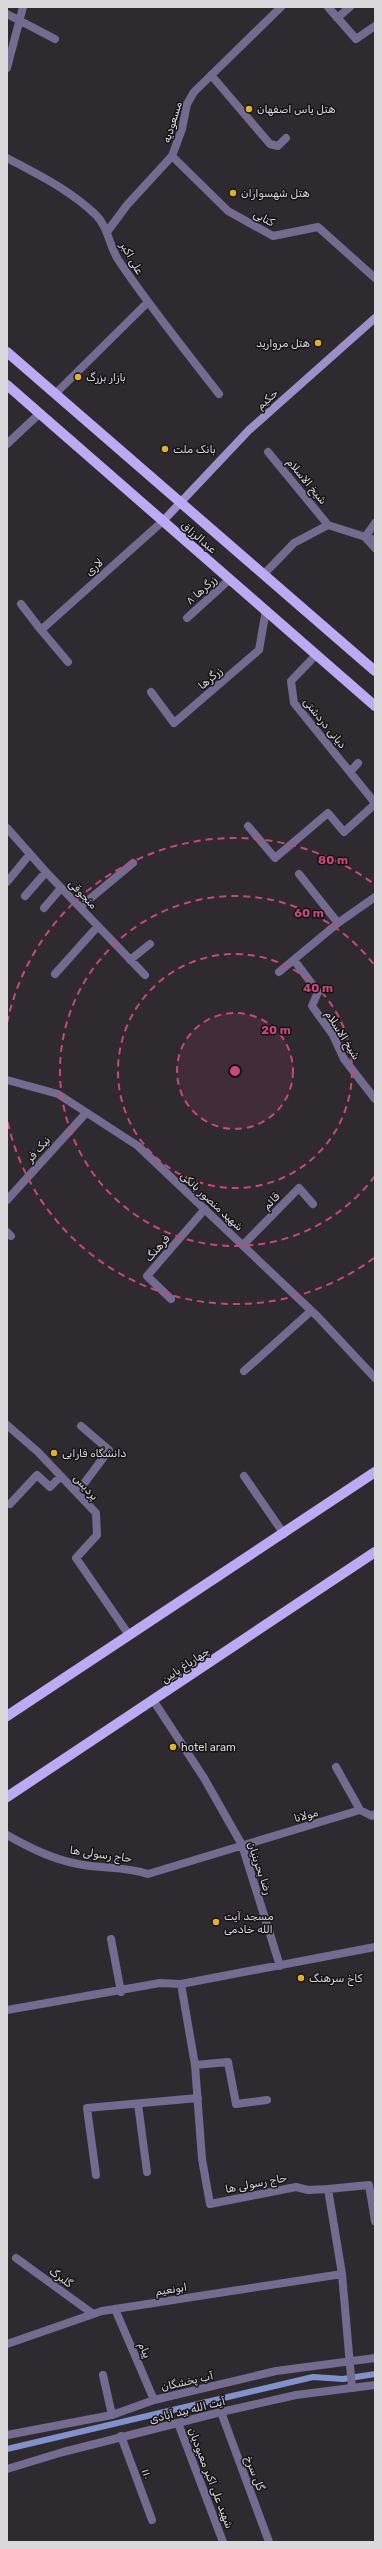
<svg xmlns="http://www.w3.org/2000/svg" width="382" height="2549" font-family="Rubik,'Noto Naskh Arabic',sans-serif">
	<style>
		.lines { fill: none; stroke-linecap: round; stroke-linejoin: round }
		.stream { stroke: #8191ca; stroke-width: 6 }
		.minor { stroke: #746b90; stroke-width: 8 }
		.tertiary { stroke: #746b90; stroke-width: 8 }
		.secondary { stroke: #9d8fc9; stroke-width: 8 }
		.primary { stroke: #bcaaf5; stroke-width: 10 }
		.ring { fill: none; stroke: #c8487b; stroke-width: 2; stroke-dasharray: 7 5 }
		.poi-dot { fill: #deb133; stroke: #161316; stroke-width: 1.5 }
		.labels { text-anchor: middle; stroke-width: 3; stroke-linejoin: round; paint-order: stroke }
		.poi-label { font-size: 11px; fill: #dbd8dc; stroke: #161316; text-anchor: start }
		.street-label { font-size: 11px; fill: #dbd8dc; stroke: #161316 }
		.centre { fill: #c8487b; stroke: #161316; stroke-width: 2 }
		.ring-label { font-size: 12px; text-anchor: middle; font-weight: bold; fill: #c8487b; stroke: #161316; stroke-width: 3; stroke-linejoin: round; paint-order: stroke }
	</style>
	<rect width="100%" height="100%" fill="#2f2a30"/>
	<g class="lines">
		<path class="stream" d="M7,2449L313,2377L343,2379L375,2374"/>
		<path class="minor" d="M328,7L356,39L375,26
			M7,14L55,39
			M337,18L350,7
			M7,68L23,7
			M211,75L270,144L278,146L286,138
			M172,156L228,211L273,236L318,227L375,278
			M7,158C39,175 70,190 96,215C109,228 109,247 119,261C150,307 185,350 219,394
			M107,232L127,205L172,156L182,129L187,104L194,92L281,7
			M55,394L147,303
			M7,444L39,414
			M268,452L328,525
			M375,523L365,537L375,548
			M264,574L294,543L328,525L375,540
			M21,604L41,630
			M187,618L230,579
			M316,655L291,681L294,703L375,803
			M68,662L41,630L163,521
			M151,692L174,723L259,650L266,610
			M350,772L358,763
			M248,826L275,858L328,813L344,832L375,804
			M7,828L46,872L145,975
			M299,874L338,923
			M7,882L30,854
			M25,896L46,872
			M80,907L133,863
			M44,908L61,888
			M130,960L150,944
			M294,960L318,992L312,1006L333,1035L344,1059L375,1099
			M279,972L338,923L375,897
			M55,974L98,926
			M7,1200L86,1113
			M7,1232L11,1236
			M243,1245L299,1188L313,1204
			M171,1299L147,1276L205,1209
			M244,1371L311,1311
			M7,1425L38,1452L96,1513L97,1535L76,1558L129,1635
			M244,1476L284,1534
			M77,1493L109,1450L81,1426
			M10,1504L37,1475L50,1487L61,1476
			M153,1700L204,1778L242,1845L280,1966
			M336,1767L360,1810
			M7,1835C30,1848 52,1859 78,1864C102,1869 125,1866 148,1874L360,1810L372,1816L375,1814
			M111,1939L121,1992
			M181,1984L195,2065L202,2159L210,2204L296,2187L308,2190L328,2189L342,2274L352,2388
			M7,2010L160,1983L181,1984L375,1947
			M195,2065L228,2062L236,2104L267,2100
			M138,2104L147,2172
			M96,2175L87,2108L198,2098
			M328,2189L369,2185L375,2221
			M16,2258L93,2314
			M115,2309L154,2400
			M7,2344L102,2311L342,2274
			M103,2375L112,2415
			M221,2412L269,2542
			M178,2423L223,2542
			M7,2435L112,2415L154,2400L276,2371L375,2358
			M121,2436L152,2520"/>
		<path class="tertiary" d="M7,1080L58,1094L138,1146L318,1317L375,1378
			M7,2469L63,2452L221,2412L296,2395L375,2385"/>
		<path class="secondary" d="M163,521L249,430L375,318"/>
		<path class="primary" d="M7,352L375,671
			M7,385L375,706
			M7,1716L375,1472
			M7,1797L375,1552"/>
	</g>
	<circle cx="235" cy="1071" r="58" fill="#c8487b" fill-opacity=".12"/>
	<g class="ring">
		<circle cx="235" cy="1071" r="58"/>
		<circle cx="235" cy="1071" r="117"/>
		<path d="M375 1176A175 175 0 1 1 375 966"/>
		<path d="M374 1258A233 233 0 0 1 7 1119M7 1023A233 233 0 0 1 374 884"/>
	</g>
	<g class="poi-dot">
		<circle cx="249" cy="109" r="4"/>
		<circle cx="233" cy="193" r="4"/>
		<circle cx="318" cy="343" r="4"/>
		<circle cx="78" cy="377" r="4"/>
		<circle cx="165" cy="449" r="4"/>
		<circle cx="54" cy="1453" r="4"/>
		<circle cx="173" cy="1747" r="4"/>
		<circle cx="216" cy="1922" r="4"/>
		<circle cx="301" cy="1978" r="4"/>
	</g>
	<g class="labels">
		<g class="poi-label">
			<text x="257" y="113">هتل یاس اصفهان</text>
			<text x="241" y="197">هتل شهسواران</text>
			<text x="310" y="347" text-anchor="end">هتل مروارید</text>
			<text x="86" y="381">بازار بزرگ</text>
			<text x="173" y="453">بانک ملت</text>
			<text x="62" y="1457">دانشگاه فارابی</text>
			<text x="181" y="1751">hotel aram</text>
			<text x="224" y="1920">مسجد آیت<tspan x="224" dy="13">الله خادمی</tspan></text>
			<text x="309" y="1982">کاخ سرهنگ</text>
		</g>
		<g class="street-label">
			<text transform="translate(172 122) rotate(-73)" y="4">مسعودیه</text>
			<text transform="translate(264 218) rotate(28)" y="4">کتابی</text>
			<text transform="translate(132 258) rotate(60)" y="4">علی اکبر</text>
			<text transform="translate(267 399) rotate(-42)" y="4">حکیم</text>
			<text transform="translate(307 481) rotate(50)" y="4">شیخ الاسلام</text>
			<text transform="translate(199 537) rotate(41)" y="4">عبدالرزاق</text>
			<text transform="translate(94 567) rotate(-42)" y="4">لاری</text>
			<text transform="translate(201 590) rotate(-42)" y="4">زرگرها ۸</text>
			<text transform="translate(210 678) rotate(-41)" y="4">زرگرها</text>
			<text transform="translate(325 723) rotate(51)" y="4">دیانی دردشتی</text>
			<text transform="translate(83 894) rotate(46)" y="4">منجوقی</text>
			<text transform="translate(343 1035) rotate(58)" y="4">شیخ الاسلام</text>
			<text transform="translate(38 1149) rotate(-48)" y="4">نیک فر</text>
			<text transform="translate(212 1201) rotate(43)" y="4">شهید منصور بانکی</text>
			<text transform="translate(271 1201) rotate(-45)" y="4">قائم</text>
			<text transform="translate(157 1248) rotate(-49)" y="4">فرهنگ</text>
			<text transform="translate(86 1487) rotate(47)" y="4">پردیس</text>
			<text transform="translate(185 1665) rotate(-34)" y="4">چهارباغ پایین</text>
			<text transform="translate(306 1815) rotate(-16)" y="4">مولانا</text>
			<text transform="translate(101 1854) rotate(8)" y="4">حاج رسولی ها</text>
			<text transform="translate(260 1868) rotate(71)" y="4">رضا بحرینیان</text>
			<text transform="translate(256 2183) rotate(-11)" y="4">حاج رسولی ها</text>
			<text transform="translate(61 2277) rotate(36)" y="4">گلبرگ</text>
			<text transform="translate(171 2289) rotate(-9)" y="4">ابونعیم</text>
			<text transform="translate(145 2350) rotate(66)" y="4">پیام</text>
			<text transform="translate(187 2381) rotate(-13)" y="4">آب پخشگان</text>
			<text transform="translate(187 2410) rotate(-14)" y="4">آیت الله بید آبادی</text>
			<text transform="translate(255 2473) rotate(69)" y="4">گل سرخ</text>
			<text transform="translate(147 2474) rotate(70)" y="4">۱۱۰</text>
			<text transform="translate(211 2478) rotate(69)" y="4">شهید علی اکبر معبودیان</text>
		</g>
	</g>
	<circle cx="235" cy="1071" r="6" class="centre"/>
	<g class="ring-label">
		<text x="333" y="864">80 m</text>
		<text x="309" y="917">60 m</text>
		<text x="318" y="992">40 m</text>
		<text x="276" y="1034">20 m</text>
	</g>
	<rect width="382" height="2549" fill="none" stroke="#dbd8dc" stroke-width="16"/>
</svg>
